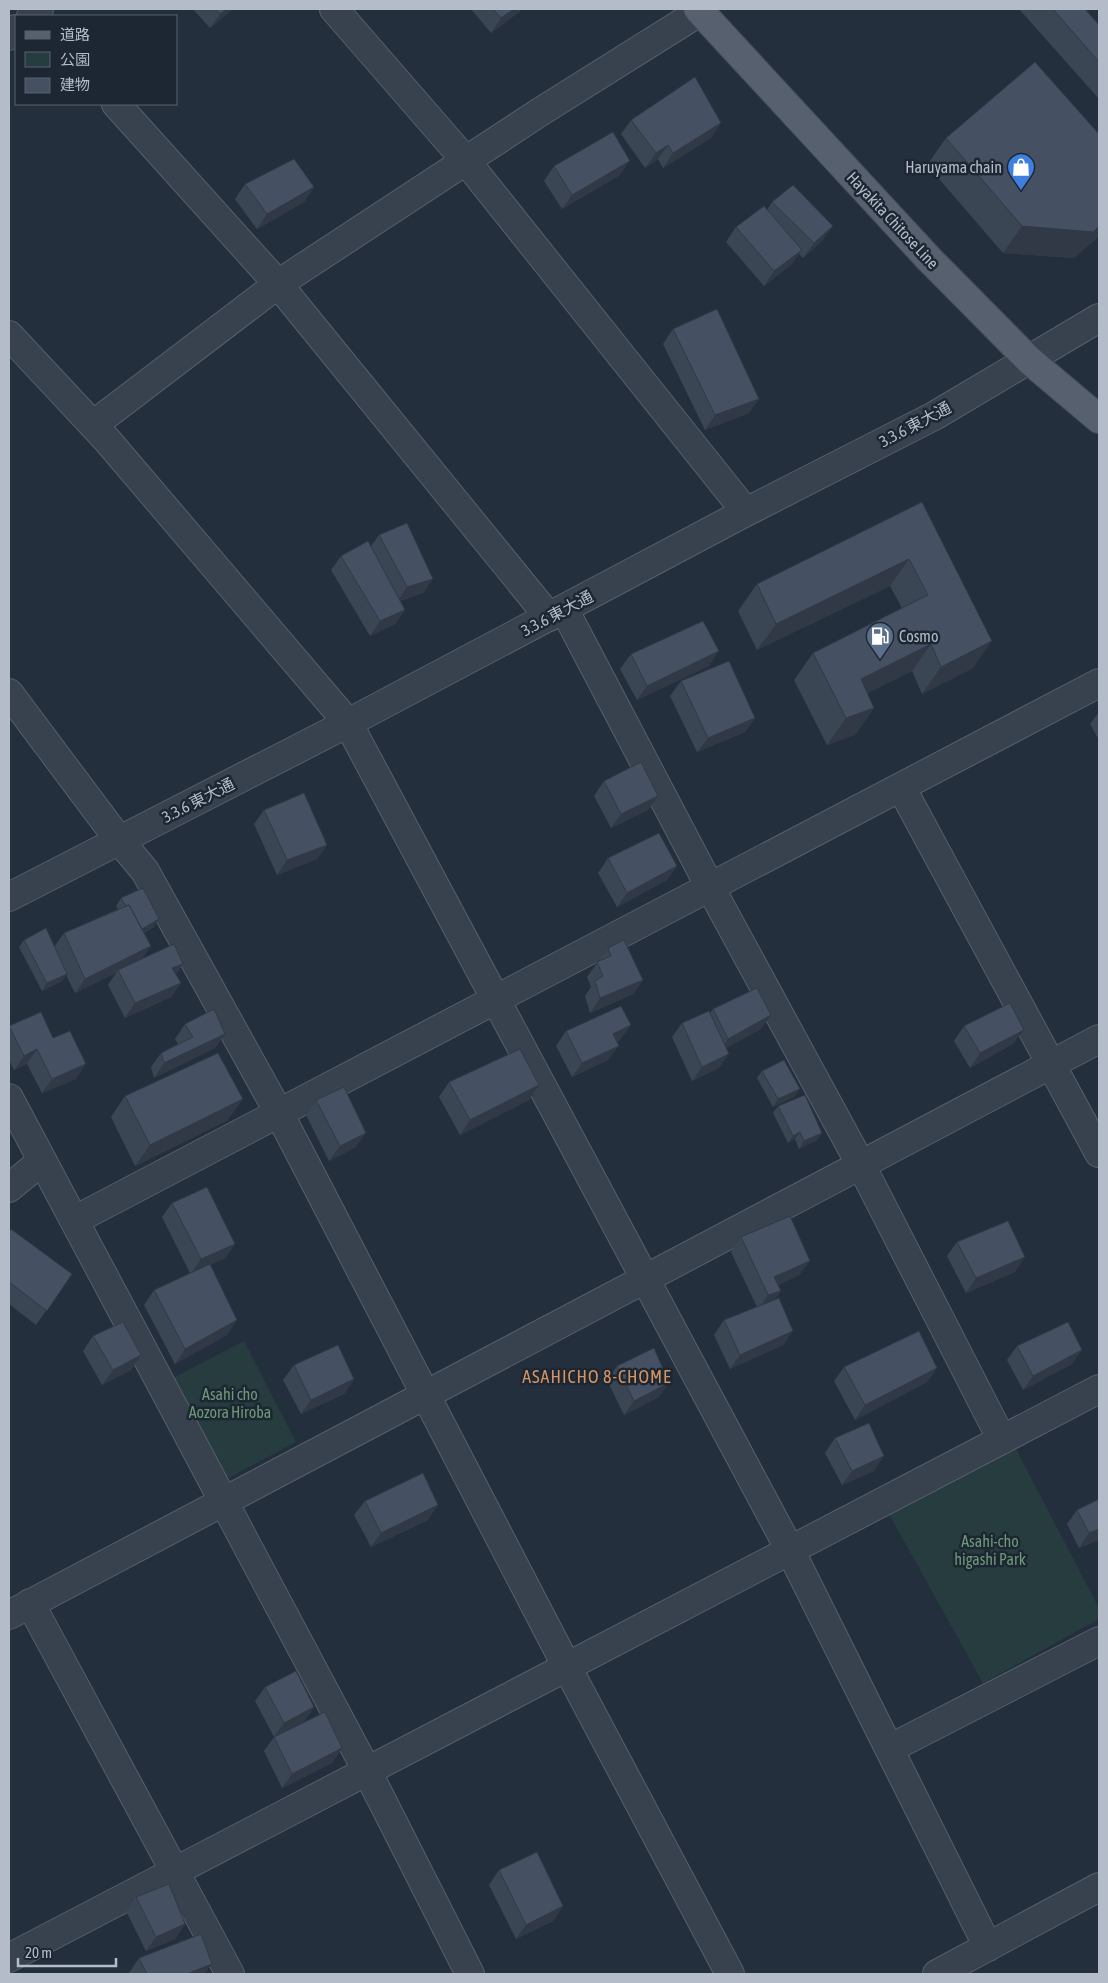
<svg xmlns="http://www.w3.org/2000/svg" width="1108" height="1983" font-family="'Asap Condensed','Noto Sans JP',sans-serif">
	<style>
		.green { fill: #263c3f }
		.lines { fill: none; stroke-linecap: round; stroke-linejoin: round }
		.minor-casing { stroke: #565f6c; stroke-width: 30 }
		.major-casing { stroke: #414a57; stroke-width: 30 }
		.minor { stroke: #38414e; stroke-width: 28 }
		.major { stroke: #56606e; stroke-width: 28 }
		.wall { fill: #3b4654 }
		.shaded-wall { fill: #303945 }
		.building { fill: #455162; stroke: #303945 }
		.labels { text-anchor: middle; stroke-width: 5; stroke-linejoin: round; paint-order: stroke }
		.poi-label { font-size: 16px; fill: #b4bcc9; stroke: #1d2633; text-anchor: end }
		.street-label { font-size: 16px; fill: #b4bcc9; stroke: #1d2633 }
		.park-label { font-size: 16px; fill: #6b9a76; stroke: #1d2633 }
		.neighbourhood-label { font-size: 18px; letter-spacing: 1px; fill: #d59563; stroke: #1d2633 }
	</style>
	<rect width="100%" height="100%" fill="#242f3e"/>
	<path class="green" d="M244,1341L296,1442L223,1481L169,1380Z
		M1016,1449L1099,1608V1619L983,1683L889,1514Z"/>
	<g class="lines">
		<g class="minor-casing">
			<path id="minor" d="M334,9L466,161L746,512
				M31,16L39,9
				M9,36L16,29
				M116,104L278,284L549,617
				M9,335L107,440L348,723L790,1550L988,1947
				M93,425L278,284L540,112L701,11
				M564,609L710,887L861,1165L1002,1440
				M9,693L119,840L145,871L279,1113L567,1667L730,1974
				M901,787L1099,1153
				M9,897L348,723L746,512L934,416L1099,318
				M9,1098L367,1771L470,1974
				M9,1188L42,1161
				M75,1220L1099,683
				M30,1603L230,1974
				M9,1615L1099,1039
				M889,1749L1099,1641
				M9,1958L1099,1389
				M937,1974L1099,1887"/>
		</g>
		<g class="major-casing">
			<path id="major" d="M698,9L929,259L1029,360L1099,419"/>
		</g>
		<use href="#minor" class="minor"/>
		<use href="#major" class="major"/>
	</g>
	<path class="wall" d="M193,9H233L210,28Z
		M471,9H523L491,33Z
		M1019,9H1085L1099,25V99Z
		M631,120L711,138L663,168L658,159L645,168L621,134Z
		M1099,134V236L1074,258L1003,253L927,165L946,138Z
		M554,166L620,175L562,209L544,181Z
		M245,184L314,187L304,202L257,229L235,199Z
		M772,202L823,240L803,258L799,254L792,264L764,286L726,242L736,227L767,210Z
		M673,329L759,399L749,413L705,430L663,344Z
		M922,502L973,668L922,694L912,671L867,693L874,708L855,735L827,745L794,680L813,653L902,608L890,586L757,650L738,611L757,584Z
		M379,535L433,579L423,593L400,601L405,610L395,624L370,636L331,570L341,556L371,546Z
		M631,654L709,666L637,700L620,669Z
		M681,681L755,718L745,732L697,752L670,696Z
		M1099,712V740L1090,724Z
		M604,781L658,796L648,810L611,828L594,796Z
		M264,810L327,845L317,859L277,875L254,824Z
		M608,858L677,866L667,880L617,907L598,873Z
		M121,898L154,927L144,933L142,959L183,964L176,974L181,983L171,997L125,1018L108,985L116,973L75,993L66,975L62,981L42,991L19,947L24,940L54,947L64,933L118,909L116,906Z
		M608,948L643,980L633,994L590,1013L585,996L591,987L587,977Z
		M713,1009L761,1029L726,1048L719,1068L692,1081L672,1037L682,1023L710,1013Z
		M185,1024L225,1034L215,1048L154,1078L151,1067L161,1053L178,1044L175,1039Z
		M9,1026L53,1038L76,1079L42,1093L27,1064L14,1070L9,1060Z
		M964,1026L1013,1044L970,1068L954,1041Z
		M566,1031L620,1040L617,1042L608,1060L572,1077L556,1046Z
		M762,1071L795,1096L773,1107L757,1078Z
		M449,1082L539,1085L529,1100L460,1135L439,1097Z
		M125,1096L228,1120L135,1166L111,1117Z
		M316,1100L356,1147L329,1161L306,1115Z
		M778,1106L822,1133L817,1140L799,1149L795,1139L788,1143L773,1113Z
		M172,1203L235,1244L225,1258L210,1265L227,1335L175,1364L144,1305L154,1290L190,1273L162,1217Z
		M9,1232L72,1274L36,1325L9,1304Z
		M741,1237L810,1261L799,1275L778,1285L781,1291L774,1300L793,1331L783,1345L730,1369L714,1335L724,1320L757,1307L731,1252Z
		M957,1242L1015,1272L966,1293L947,1256Z
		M93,1336L141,1355L131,1370L102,1385L83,1351Z
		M1017,1346L1072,1364L1023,1390L1007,1360Z
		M294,1365L354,1379L344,1394L301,1414L283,1380Z
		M617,1366L659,1397L624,1415L607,1380Z
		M844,1367L937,1368L927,1382L855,1420L834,1381Z
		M835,1438L874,1471L842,1485L825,1453Z
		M1099,1499V1542L1098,1540L1079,1548L1067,1524L1077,1510Z
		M365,1501L428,1520L371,1547L354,1515Z
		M265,1687L314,1707L304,1722L288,1730L342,1748L332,1763L282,1788L264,1751L274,1737L255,1701Z
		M499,1870L563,1906L553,1921L516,1939L489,1885Z
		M136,1897L185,1924L175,1939L146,1951L126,1911Z
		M139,1958L204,1974H130L129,1973Z"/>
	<path class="shaded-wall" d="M226,9H233L210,28L220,14Z
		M514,9H523L491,33L501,18Z
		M721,123L711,138L663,168L673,153Z
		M668,145L658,159L645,168L656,153Z
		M630,161L620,175L562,209L572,195Z
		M314,187L304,202L257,229L267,214Z
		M833,226L823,240L803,258L814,243Z
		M1022,226H1099V236L1074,258L1003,253Z
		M802,250L792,264L764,286L774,271Z
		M759,399L749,413L705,430L715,415Z
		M909,559L890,586L757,650L776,624Z
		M433,579L423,593L397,602L407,587Z
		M405,610L395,624L370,636L380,621Z
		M992,641L973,668L922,694L941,667Z
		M931,644L912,671L842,706L861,679Z
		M719,651L709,666L637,700L647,686Z
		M874,708L855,735L827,745L846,718Z
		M755,718L745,732L697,752L708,738Z
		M658,796L648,810L611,828L621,814Z
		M327,845L317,859L277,875L287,860Z
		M677,866L667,880L617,907L627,893Z
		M159,919L154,927L135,938L140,930Z
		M151,946L141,961L118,970L116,973L75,993L85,979Z
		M183,964L173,978L172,968Z
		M67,974L62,981L42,991L47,983Z
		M643,980L633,994L590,1013L600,998Z
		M181,983L171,997L125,1018L135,1003Z
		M771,1015L761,1029L718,1053L728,1039Z
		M631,1025L620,1040L603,1048L613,1034Z
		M1024,1030L1013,1044L970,1068L980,1053Z
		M225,1034L215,1048L154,1078L164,1063Z
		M619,1046L608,1060L572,1077L582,1063Z
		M37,1049L27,1064L14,1070L24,1056Z
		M729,1054L719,1068L692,1081L702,1067Z
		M86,1064L76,1079L42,1093L52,1079Z
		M539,1085L529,1100L460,1135L470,1120Z
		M800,1089L795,1096L773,1107L778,1099Z
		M243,1099L228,1120L135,1166L150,1145Z
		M800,1132L795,1139L788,1143L793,1136Z
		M366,1133L356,1147L329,1161L340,1146Z
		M822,1133L817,1140L799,1149L804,1141Z
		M235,1244L225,1258L191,1274L201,1259Z
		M1025,1257L1015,1272L966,1293L976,1278Z
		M810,1261L799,1275L766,1291L774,1277Z
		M781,1291L771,1305L758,1310L768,1295Z
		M237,1320L227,1335L175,1364L185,1349Z
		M793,1331L783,1345L730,1369L740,1355Z
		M1082,1350L1072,1364L1023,1390L1033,1376Z
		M141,1355L131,1370L102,1385L113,1370Z
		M937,1368L927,1382L855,1420L865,1405Z
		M354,1379L344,1394L301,1414L311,1400Z
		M669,1383L659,1397L624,1415L634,1401Z
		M884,1456L874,1471L842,1485L852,1471Z
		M438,1505L428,1520L371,1547L381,1533Z
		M1099,1529V1538L1098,1540L1079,1548L1089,1533Z
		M314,1707L304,1722L274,1737L284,1723Z
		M342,1748L332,1763L282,1788L292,1774Z
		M563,1906L553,1921L516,1939L526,1925Z
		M185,1924L175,1939L146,1951L156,1937Z
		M212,1964L204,1974H187Z"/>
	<path class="building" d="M216,9H226L220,14Z
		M493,9H514L501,18Z
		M1053,9H1085L1099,25V62Z
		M1035,62L1099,134V226L1093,232L1022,226L946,138Z
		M695,77L721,123L673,153L668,145L656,153L631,120Z
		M613,132L630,161L572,195L554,166Z
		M294,159L314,187L267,214L245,184Z
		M793,185L833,226L814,243L772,202Z
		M764,206L802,250L774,271L736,227Z
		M717,309L759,399L715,415L673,329Z
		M922,502L992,641L941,667L931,644L861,679L874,708L846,718L813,653L928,595L909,559L776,624L757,584Z
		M407,523L433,579L407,587L379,535Z
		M368,541L405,610L380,621L341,556Z
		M703,621L719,651L647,686L631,654Z
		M729,661L755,718L708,738L681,681Z
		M641,762L658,796L621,814L604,781Z
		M304,793L327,845L287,860L264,810Z
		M659,833L677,866L627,893L608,858Z
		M143,888L159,919L142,929L129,905L126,906L121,898Z
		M129,905L151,946L85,979L64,933Z
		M46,928L67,974L47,983L24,940Z
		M624,940L643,980L600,998L595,981L603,976L597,962L611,956L608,948Z
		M174,944L183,964L172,968L181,983L135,1003L118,970Z
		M757,988L771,1015L728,1039L713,1009Z
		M1010,1003L1024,1030L980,1053L964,1026Z
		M621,1006L631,1025L613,1034L619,1046L582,1063L566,1031Z
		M214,1009L225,1034L164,1063L161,1053L193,1037L185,1024Z
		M709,1011L729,1054L702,1067L682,1023Z
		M41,1012L53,1038L70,1031L86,1064L52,1079L37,1049L24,1056L9,1026Z
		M520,1049L539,1085L470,1120L449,1082Z
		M218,1053L243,1099L150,1145L125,1096Z
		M784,1060L800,1089L778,1099L762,1071Z
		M344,1087L366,1133L340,1146L316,1100Z
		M805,1095L822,1133L804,1141L800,1132L793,1136L778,1106Z
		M207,1187L235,1244L201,1259L172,1203Z
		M790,1216L810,1261L774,1277L781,1291L768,1295L741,1237Z
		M1008,1221L1025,1257L976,1278L957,1242Z
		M11,1229L72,1274L47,1311L9,1282V1232Z
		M210,1264L237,1320L185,1349L154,1290Z
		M779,1298L793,1331L740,1355L724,1320Z
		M123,1322L141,1355L113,1370L93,1336Z
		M1068,1322L1082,1350L1033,1376L1017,1346Z
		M919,1331L937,1368L865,1405L844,1367Z
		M338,1345L354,1379L311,1400L294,1365Z
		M654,1348L669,1383L634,1401L617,1366Z
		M869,1423L884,1456L852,1471L835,1438Z
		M423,1473L438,1505L381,1533L365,1501Z
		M1099,1499V1529L1089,1533L1077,1510Z
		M296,1671L314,1707L284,1723L265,1687Z
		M325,1712L342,1748L292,1774L274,1737Z
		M537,1852L563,1906L526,1925L499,1870Z
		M169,1884L185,1924L156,1937L136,1897Z
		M201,1934L212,1964L187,1974H147L139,1958Z"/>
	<defs>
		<g id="shop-pin" transform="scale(1.4375)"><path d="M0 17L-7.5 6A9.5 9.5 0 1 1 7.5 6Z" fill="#3f7fe0" stroke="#1d2633"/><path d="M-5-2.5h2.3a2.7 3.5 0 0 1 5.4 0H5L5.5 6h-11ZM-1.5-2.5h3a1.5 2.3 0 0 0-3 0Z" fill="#fff"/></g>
		<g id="fuel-pin" transform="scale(1.4375)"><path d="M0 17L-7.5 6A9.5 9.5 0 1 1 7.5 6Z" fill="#5c6f8a" stroke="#1d2633"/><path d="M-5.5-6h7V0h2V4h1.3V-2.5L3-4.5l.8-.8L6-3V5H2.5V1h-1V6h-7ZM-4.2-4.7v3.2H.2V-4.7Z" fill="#fff"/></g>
	</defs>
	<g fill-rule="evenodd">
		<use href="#shop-pin" x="1021" y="167"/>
		<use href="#fuel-pin" x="880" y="636"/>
	</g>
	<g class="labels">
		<g class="poi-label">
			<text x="1002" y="173">Haruyama chain</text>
			<text x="899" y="642" text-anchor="start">Cosmo</text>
		</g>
		<g class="street-label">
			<text transform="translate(893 220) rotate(47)" y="6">Hayakita Chitose Line</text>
			<text transform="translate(915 424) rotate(-28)" y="6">3.3.6 東大通</text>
			<text transform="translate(557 613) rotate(-28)" y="6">3.3.6 東大通</text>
			<text transform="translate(198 800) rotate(-27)" y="6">3.3.6 東大通</text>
		</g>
		<g class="park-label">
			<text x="230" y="1400">Asahi cho<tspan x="230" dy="18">Aozora Hiroba</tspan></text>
			<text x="990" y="1547">Asahi-cho<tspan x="990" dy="18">higashi Park</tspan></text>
		</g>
		<g class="neighbourhood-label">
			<text x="597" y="1383">ASAHICHO 8-CHOME</text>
		</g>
	</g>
	<rect width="1108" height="1983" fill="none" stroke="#b4bcc9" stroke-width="20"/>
	<rect x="15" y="15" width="162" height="90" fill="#1d2633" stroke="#59626f"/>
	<rect x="25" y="31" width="25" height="8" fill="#56606e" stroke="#59626f"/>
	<text x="60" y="40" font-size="15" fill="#b4bcc9">道路</text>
	<rect x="25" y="52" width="25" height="15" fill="#263c3f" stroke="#59626f"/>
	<text x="60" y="65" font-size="15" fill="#b4bcc9">公園</text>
	<rect x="25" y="78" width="25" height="15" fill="#455162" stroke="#59626f"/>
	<text x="60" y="90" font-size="15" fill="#b4bcc9">建物</text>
	<path d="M18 1958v8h98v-8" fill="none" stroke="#b4bcc9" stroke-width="2.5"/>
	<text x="25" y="1958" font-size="15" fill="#b4bcc9" stroke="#1d2633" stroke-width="4" paint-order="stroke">20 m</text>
</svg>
